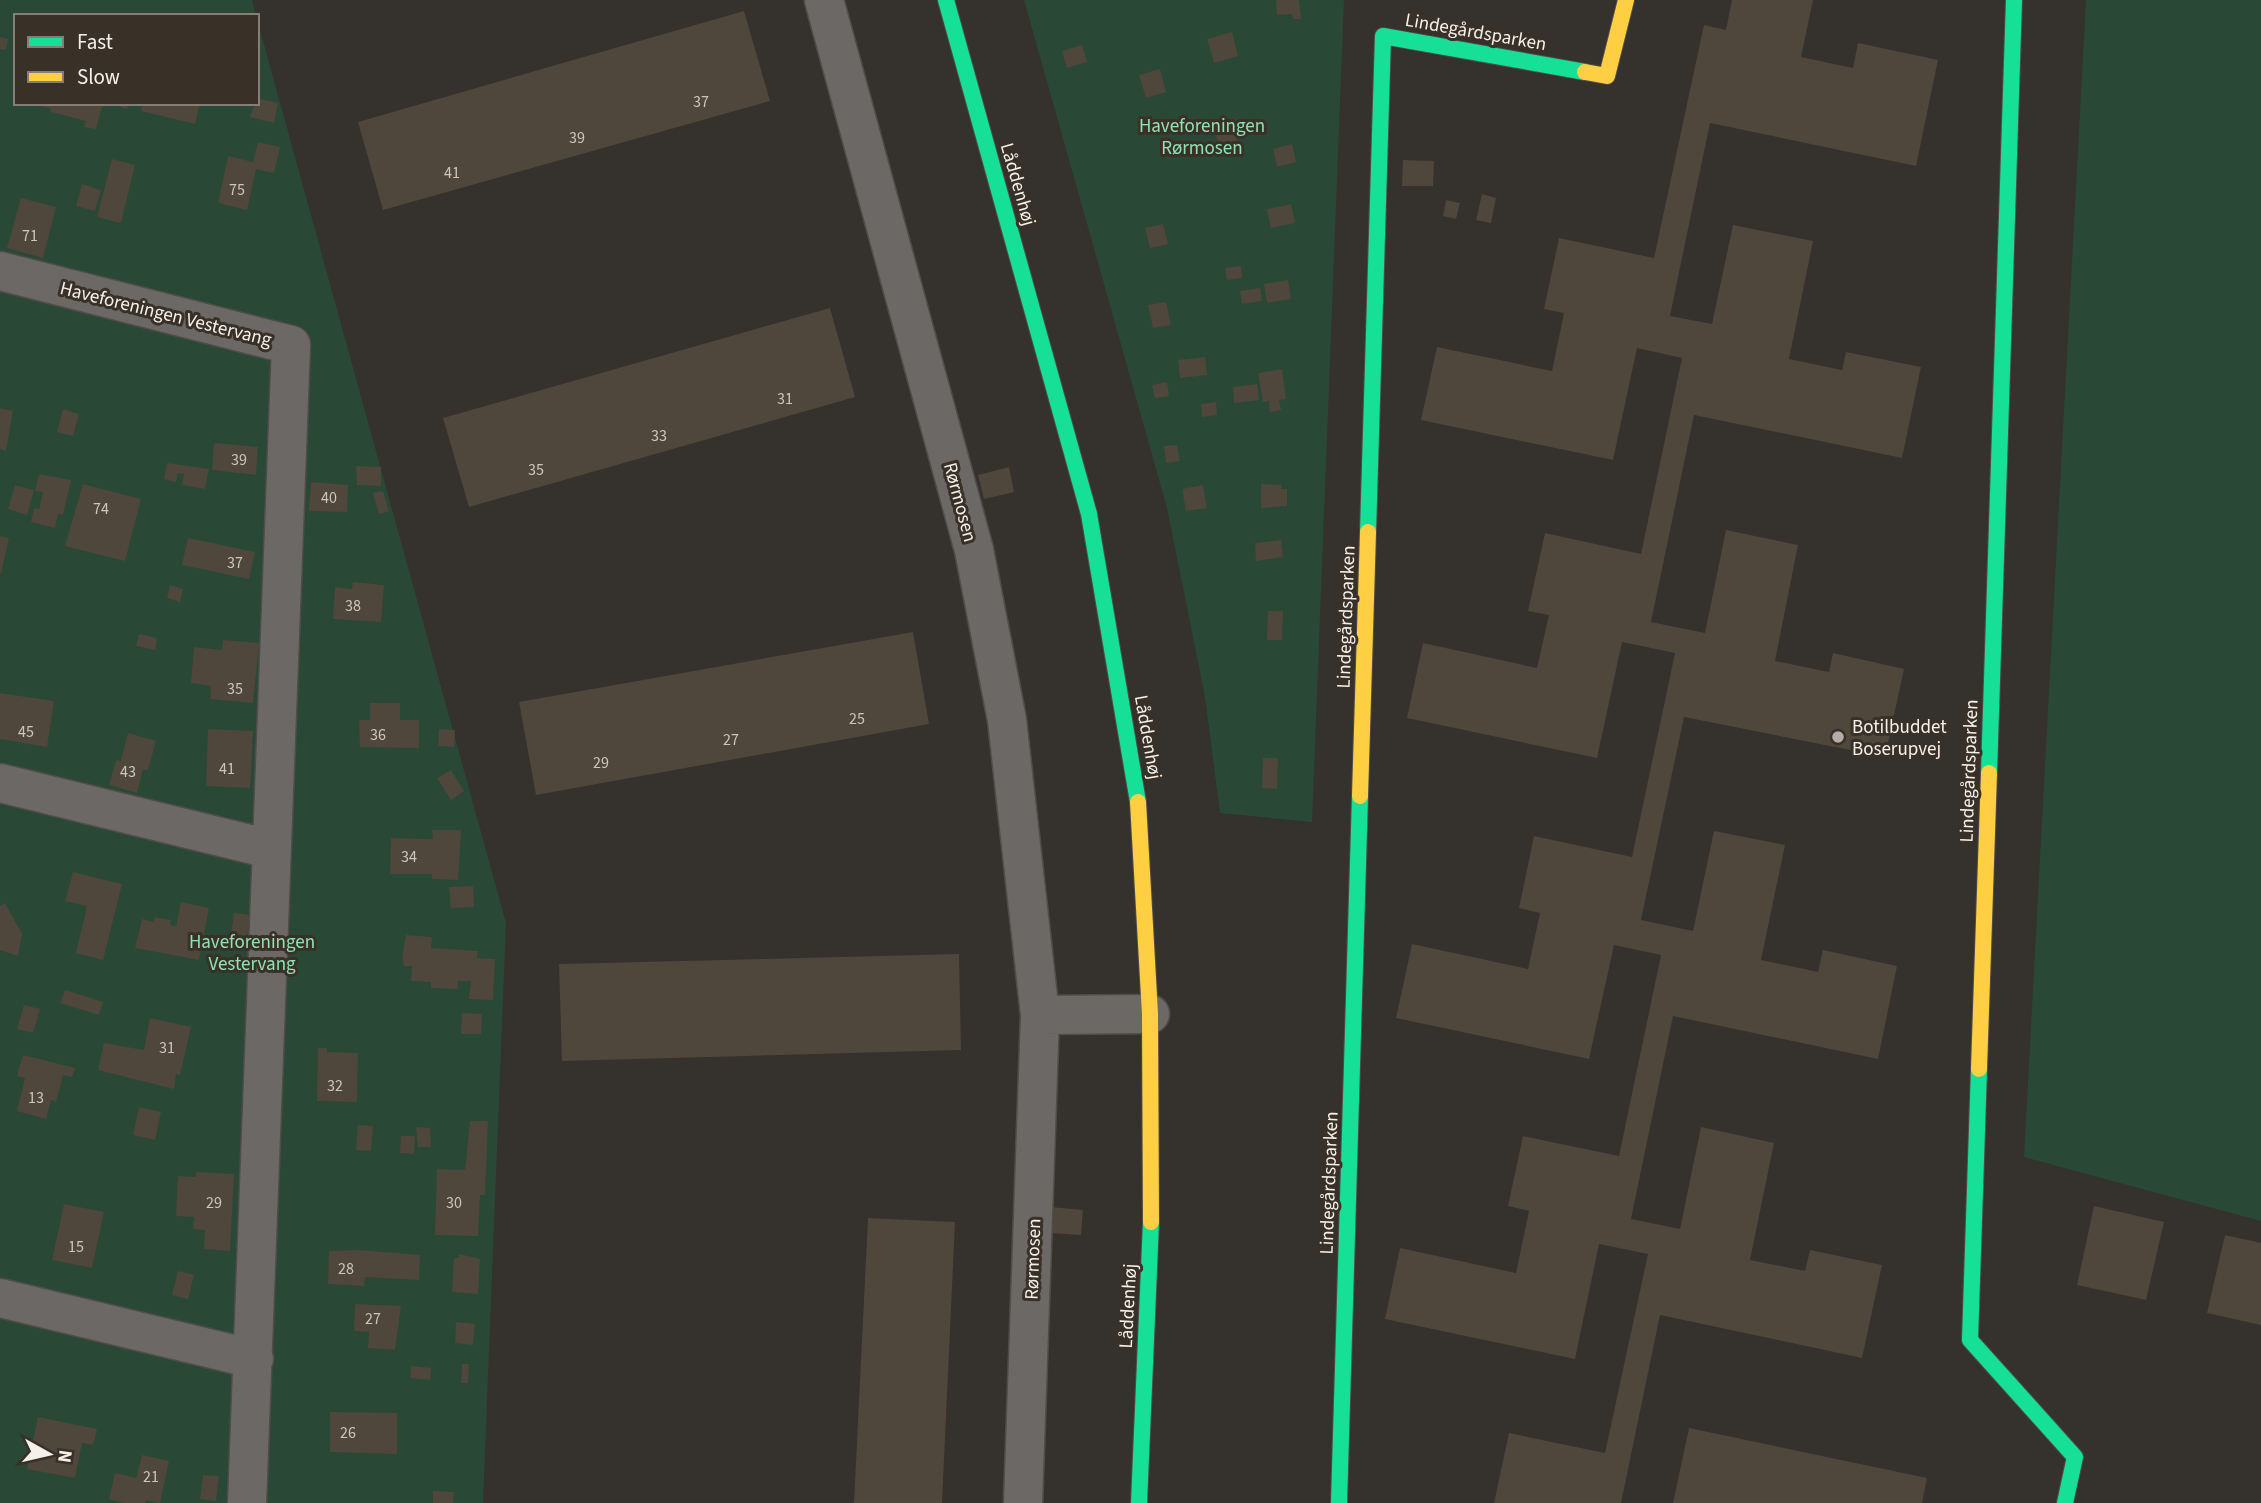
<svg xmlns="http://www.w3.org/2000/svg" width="2261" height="1503" font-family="'Source Sans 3',sans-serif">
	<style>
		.green { fill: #2a4836 }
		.building { fill: #4f463c }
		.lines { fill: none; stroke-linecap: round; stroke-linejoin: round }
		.street-casing { stroke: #504c49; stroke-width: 41 }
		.fast-casing { stroke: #504c49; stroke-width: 18 }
		.slow-casing { stroke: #504c49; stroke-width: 18 }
		.street { stroke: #6c6865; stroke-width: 38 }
		.fast { stroke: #16e098; stroke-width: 16 }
		.slow { stroke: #ffcf43; stroke-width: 16 }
		.poi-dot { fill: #b2ada8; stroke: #393128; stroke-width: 2.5 }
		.labels { text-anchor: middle; stroke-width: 6; stroke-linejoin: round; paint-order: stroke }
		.number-label { font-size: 16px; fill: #ccc6bf }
		.street-label { font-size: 19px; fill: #f6f0eb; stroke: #393128 }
		.park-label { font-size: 19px; fill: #8ee2b3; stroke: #393128 }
		.poi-label { font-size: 19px; fill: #f6f0eb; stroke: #393128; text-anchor: start }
	</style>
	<rect width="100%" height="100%" fill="#35312c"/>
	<path class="green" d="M0,0H252L256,16H16V103H257V19L506,923L483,1503H0Z
		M1024,0H1344L1312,822L1220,813L1205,697L1167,508Z
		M2086,0H2261V1221L2024,1157Z"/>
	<path class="building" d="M1276,0H1299L1301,19H1293L1292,14L1277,15Z
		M1732,0H1813L1801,57L1853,68L1858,43L1938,60L1916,166L1710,123L1670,316L1712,324L1733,225L1813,241L1789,359L1842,370L1846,352L1921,367L1902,458L1694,415L1651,622L1705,633L1726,530L1798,545L1775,661L1829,672L1833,653L1904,669L1885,757L1684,717L1641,920L1693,931L1714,831L1785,845L1761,960L1818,972L1823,950L1897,966L1878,1059L1673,1016L1631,1219L1680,1229L1701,1127L1774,1143L1750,1260L1805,1271L1810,1250L1882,1265L1862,1358L1660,1315L1621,1503H1494L1509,1433L1605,1453L1648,1254L1599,1244L1575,1359L1385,1319L1400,1248L1516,1273L1529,1211L1508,1206L1523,1136L1619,1156L1661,955L1614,945L1589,1059L1396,1018L1412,944L1528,969L1540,913L1519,908L1534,836L1632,857L1675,653L1622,642L1597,758L1407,718L1423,643L1537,668L1549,615L1528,611L1545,533L1641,554L1682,358L1637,348L1613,460L1421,420L1437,347L1552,371L1564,313L1544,309L1559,238L1654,258L1704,25L1726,30Z
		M744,11L770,101L383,210L358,122Z
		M1232,32L1238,56L1214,63L1207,39Z
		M0,37L8,39L6,50L0,49Z
		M1082,45L1087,62L1067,68L1062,51Z
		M1160,69L1166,92L1146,98L1139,75Z
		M257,98L278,103L274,123L250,117Z
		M33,103H103L96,129L84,127L86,121L51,112V109Z
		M107,103H128L127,109Z
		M143,103H200L195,124L141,111Z
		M1234,126L1238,147L1219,150L1215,129Z
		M258,142L280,147L274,173L256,169L247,210L218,203L228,156L253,162Z
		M1292,144L1296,162L1277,167L1273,149Z
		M112,159L135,165L121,223L97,217Z
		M1403,160L1434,161L1433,186H1402Z
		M82,184L101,190L95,211L76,206Z
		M1482,194L1496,198L1491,223L1476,220Z
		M21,198L56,207L43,258L7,248Z
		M1446,200L1460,203L1456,219L1443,216Z
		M1291,204L1295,223L1271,228L1267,209Z
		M1163,224L1168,244L1150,248L1145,228Z
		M1241,266L1242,278L1227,280L1225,268Z
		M1288,280L1291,299L1267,303L1264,284Z
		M1260,288L1262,301L1242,304L1240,291Z
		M1166,302L1171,325L1153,328L1148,305Z
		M830,308L855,397L469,507L443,418Z
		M1205,357L1207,375L1180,378L1178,360Z
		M1282,369L1286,399L1279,400L1281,410L1270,412L1269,401L1263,402L1258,373Z
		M1167,382L1169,396L1155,398L1152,385Z
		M1257,384L1259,400L1234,403L1233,387Z
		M1216,402L1217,415L1202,417L1201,404Z
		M0,408L13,411L6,451L0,449Z
		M63,409L79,414L73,436L57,432Z
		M214,443L258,447L256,475L212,470Z
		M1177,445L1180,461L1166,463L1164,446Z
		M167,463L209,469L205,489L182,485L184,474L178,473L176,482L164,479Z
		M356,466L381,467V486L357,485Z
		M1009,467L1014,492L984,499L978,475Z
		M39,474L71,480L63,515L58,514L55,528L31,522L34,508L39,509L43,492L35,491Z
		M311,482L348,485L347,512L309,511Z
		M83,484L141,499L125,561L65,546Z
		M1261,484L1282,485L1281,489H1287V506L1261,508Z
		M15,485L34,490L27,515L8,509Z
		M1203,485L1207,508L1186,511L1182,489Z
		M383,491L389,511L379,514L373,493Z
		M0,536L9,538L1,574H0Z
		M188,538L255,552L249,579L182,565Z
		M1281,540L1283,557L1256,561L1255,543Z
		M353,582L384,585L381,622L333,619L335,587L352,589Z
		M170,585L183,589L180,602L167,598Z
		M1268,611H1283L1282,640H1267Z
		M913,632L929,724L536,795L519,702Z
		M139,634L157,638L155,650L136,646Z
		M223,640L259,643L253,703L210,699L211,686L191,683L194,647L222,650Z
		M0,693L54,701L47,747L0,739Z
		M370,703H400V720H419V748L360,747L359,720H370Z
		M208,729L253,731L250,788L206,786Z
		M439,729L455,730L454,747L438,746Z
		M128,733L156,741L148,770L143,769L137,793L109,785L116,760L121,761Z
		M1263,758H1278L1277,789L1262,788Z
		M451,770L464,791L451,800L437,778Z
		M432,830H461L458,880L432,879V874H390L391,838L433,839Z
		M73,872L122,884L103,960L76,953L87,906L65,901Z
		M473,886L474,907L451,908L449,887Z
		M181,902L209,908L199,960L135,948L142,919L154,922V917L171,920L170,925L176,926Z
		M5,903L22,934L18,956L0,950V906Z
		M234,913L250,915L247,936L231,934Z
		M406,935L432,937L431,948L478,951L477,958L495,959L493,1000L469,999L471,981H458V989L431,988V982L411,981L412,966H404L402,957Z
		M959,954L961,1050L562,1061L559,964Z
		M65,990L103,1002L99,1015L60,1003Z
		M24,1005L40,1009L33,1033L17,1029Z
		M462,1013L482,1014L481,1034H461Z
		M150,1018L191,1027L180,1075L176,1074L174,1089L98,1070L104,1043L144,1050Z
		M318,1048H327V1052L358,1053L357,1102L317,1101Z
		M23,1055L75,1068L72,1077L63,1075L56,1102L51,1100L46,1119L17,1111L25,1078L17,1076Z
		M139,1107L161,1112L155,1140L133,1135Z
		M470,1121H488L485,1195H480L478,1236L435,1235L437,1169L465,1170Z
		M358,1125L373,1126L371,1151L356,1150Z
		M416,1127L430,1128L431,1147H418Z
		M401,1136H415L414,1154L400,1153Z
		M196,1172L234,1174L230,1251L204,1249L205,1230L193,1229L194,1217L176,1216L178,1176L196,1177Z
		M64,1204L104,1212L92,1268L52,1260Z
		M2094,1206L2164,1222L2146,1300L2077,1285Z
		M1050,1207L1083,1210L1081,1235L1048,1233Z
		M868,1218L955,1222L942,1503H854Z
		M2225,1235L2261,1243V1325L2207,1313Z
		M359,1250L420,1255L419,1280L365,1277L364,1286L328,1284L329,1251Z
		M459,1254L480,1259L478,1294L452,1292L454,1258H459Z
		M178,1271L194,1275L188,1299L172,1295Z
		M355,1304L401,1306L395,1350L368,1348L369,1332L354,1331Z
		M456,1322L475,1324L473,1345L455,1343Z
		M462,1364H469L468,1383H461Z
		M411,1366L431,1368L430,1380L410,1378Z
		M330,1412L397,1413V1454L330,1452Z
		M38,1417L97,1429L93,1445L82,1443L75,1478L27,1469Z
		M1689,1428L1927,1478L1922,1503H1673Z
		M142,1455L169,1461L160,1503L146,1500V1503H125L109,1499L115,1473L136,1478Z
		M203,1475L219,1476L216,1501L200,1499Z
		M433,1491L454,1492L453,1503H433Z"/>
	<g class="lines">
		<g class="street-casing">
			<path id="street" d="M824,0L974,550L1007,720L1040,1015L1150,1014
				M0,271L291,345L247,1503
				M0,783L270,849
				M0,1298L254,1359
				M1023,1503L1040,1015"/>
		</g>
		<g class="fast-casing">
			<path id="fast" d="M946,0L1089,514L1138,802
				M1368,532L1383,36L1585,72
				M1989,773L2014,0
				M1979,1069L1970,1340L2075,1457L2065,1503
				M1139,1503L1151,1222
				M1339,1503L1360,796"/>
		</g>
		<g class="slow-casing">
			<path id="slow" d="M1585,72L1607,76L1626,0
				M1360,796L1368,532
				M1138,802L1150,1014L1151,1222
				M1979,1069L1989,773"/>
		</g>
		<use href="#street" class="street"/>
		<use href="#fast" class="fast"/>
		<use href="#slow" class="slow"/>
	</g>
	<circle class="poi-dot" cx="1838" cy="737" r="7"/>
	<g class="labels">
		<g class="number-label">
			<text x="701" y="107">37</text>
			<text x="577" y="143">39</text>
			<text x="452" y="178">41</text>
			<text x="237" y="195">75</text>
			<text x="30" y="241">71</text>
			<text x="785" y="404">31</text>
			<text x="659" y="441">33</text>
			<text x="239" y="465">39</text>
			<text x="536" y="475">35</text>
			<text x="329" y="503">40</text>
			<text x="101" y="514">74</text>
			<text x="235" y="568">37</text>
			<text x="353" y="611">38</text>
			<text x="235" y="694">35</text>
			<text x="857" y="724">25</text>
			<text x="26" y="737">45</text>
			<text x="378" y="740">36</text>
			<text x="731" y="745">27</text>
			<text x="601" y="768">29</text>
			<text x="227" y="774">41</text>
			<text x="128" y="777">43</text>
			<text x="409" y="862">34</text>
			<text x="167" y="1053">31</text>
			<text x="335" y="1091">32</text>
			<text x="36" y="1103">13</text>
			<text x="214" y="1208">29</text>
			<text x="454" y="1208">30</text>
			<text x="76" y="1252">15</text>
			<text x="346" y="1274">28</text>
			<text x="373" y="1324">27</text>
			<text x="348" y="1438">26</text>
			<text x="151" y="1482">21</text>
		</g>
		<g class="street-label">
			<text transform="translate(1476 31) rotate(10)" y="7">Lindegårdsparken</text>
			<text transform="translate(1019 184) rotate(74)" y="7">Låddenhøj</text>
			<text transform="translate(166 313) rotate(14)" y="7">Haveforeningen Vestervang</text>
			<text transform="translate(961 502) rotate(75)" y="7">Rørmosen</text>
			<text transform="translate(1345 617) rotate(-88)" y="7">Lindegårdsparken</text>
			<text transform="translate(1149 737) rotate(80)" y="7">Låddenhøj</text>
			<text transform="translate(1968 771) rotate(-88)" y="7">Lindegårdsparken</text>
			<text transform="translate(1328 1183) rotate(-88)" y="7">Lindegårdsparken</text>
			<text transform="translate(1032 1259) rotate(-88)" y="7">Rørmosen</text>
			<text transform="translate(1127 1306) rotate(-87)" y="7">Låddenhøj</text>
		</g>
		<g class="park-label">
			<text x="1202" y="132">Haveforeningen<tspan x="1202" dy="22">Rørmosen</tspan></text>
			<text x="252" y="948">Haveforeningen<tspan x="252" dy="22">Vestervang</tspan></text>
		</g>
		<g class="poi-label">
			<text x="1852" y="733">Botilbuddet<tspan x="1852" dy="22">Boserupvej</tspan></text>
		</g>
	</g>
	<rect x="14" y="14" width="245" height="91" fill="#393128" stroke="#857d76" stroke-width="2"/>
	<rect x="28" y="37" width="35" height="10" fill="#16e098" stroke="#857d76" stroke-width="2"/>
	<text x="77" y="49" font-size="21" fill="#f6f0eb">Fast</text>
	<rect x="28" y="72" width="35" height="10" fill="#ffcf43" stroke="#857d76" stroke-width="2"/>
	<text x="77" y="84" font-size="21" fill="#f6f0eb">Slow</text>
	<g transform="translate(49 1454) rotate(98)" stroke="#393128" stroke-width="5" paint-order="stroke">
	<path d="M0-5L12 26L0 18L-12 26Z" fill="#f6f0eb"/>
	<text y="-10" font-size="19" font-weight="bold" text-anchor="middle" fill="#f6f0eb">N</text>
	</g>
</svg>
